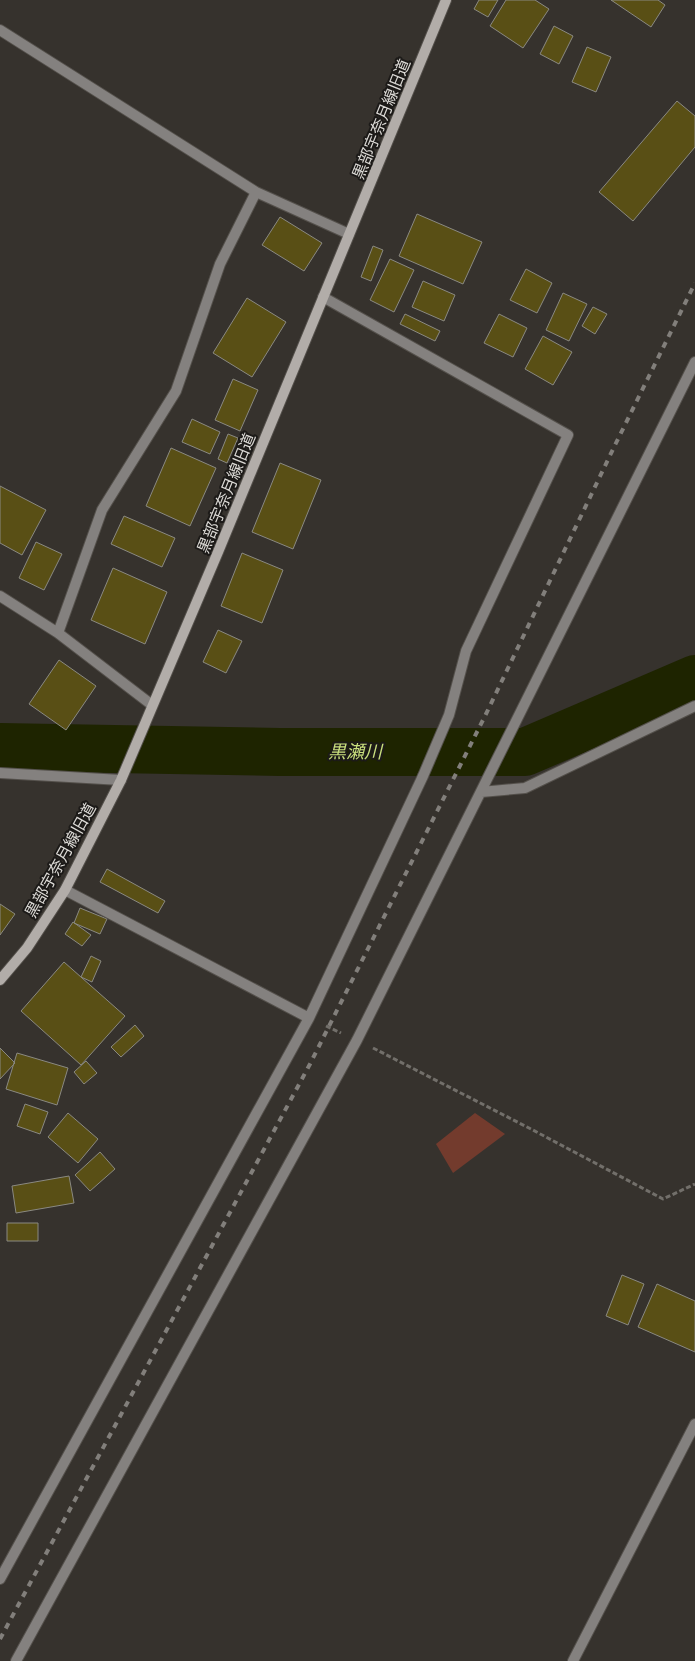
<svg xmlns="http://www.w3.org/2000/svg" width="695" height="1661" font-family="Helvetica,'Noto Sans JP',sans-serif">
	<style>
		.green { fill: #733b2d }
		.lines { fill: none; stroke-linecap: round; stroke-linejoin: round }
		.river { stroke: #1e2400; stroke-width: 48 }
		.building { fill: #594f15; stroke: #8a8982 }
		.street-casing { stroke: #54504b; stroke-width: 12 }
		.secondary-casing { stroke: #54504b; stroke-width: 12 }
		.path { stroke: #726f6a; stroke-width: 3; stroke-dasharray: 5 2.5; stroke-linecap: butt }
		.street { stroke: #84817f; stroke-width: 10 }
		.secondary { stroke: #b2ada9; stroke-width: 10 }
		.rail { stroke: #827f7b; stroke-width: 4; stroke-dasharray: 6 6; stroke-linecap: butt }
		.labels { text-anchor: middle; stroke-width: 4; stroke-linejoin: round; paint-order: stroke }
		.street-label { font-size: 16px; fill: #dcdad6; stroke: #1c1a18 }
		.water-label { font-size: 18px; font-style: italic; fill: #c9df7d; stroke: #1c1a18 }
	</style>
	<rect width="100%" height="100%" fill="#36322d"/>
	<path class="green" d="M475,1113L505,1134L453,1173L436,1144Z"/>
	<g class="lines">
		<path class="river" d="M0,747L280,752H525L695,679"/>
	</g>
	<path class="building" d="M479,0H498L488,17L474,9Z
		M506,0H535L549,9L523,48L490,26Z
		M611,0H658L665,5L651,27Z
		M554,26L573,36L559,64L540,54Z
		M587,47L611,57L596,92L572,82Z
		M677,101L695,116V147L633,221L599,192Z
		M417,214L482,242L463,284L399,256Z
		M280,217L322,243L304,271L262,245Z
		M373,246L383,250L371,281L361,277Z
		M390,259L414,270L394,312L370,300Z
		M526,269L552,283L537,313L510,300Z
		M423,281L455,295L444,321L412,307Z
		M563,293L587,304L569,341L546,330Z
		M247,298L286,322L252,377L213,353Z
		M593,307L607,314L595,334L582,326Z
		M405,314L440,331L435,341L400,324Z
		M499,314L527,328L513,357L484,343Z
		M543,336L572,352L553,385L525,369Z
		M233,379L258,390L240,431L215,420Z
		M192,419L220,432L210,454L182,442Z
		M228,434L238,438L227,463L218,459Z
		M171,448L216,468L190,526L146,506Z
		M280,463L321,480L293,549L252,532Z
		M0,486L46,510L22,555L0,543Z
		M124,516L175,538L162,567L111,544Z
		M36,542L62,554L44,590L19,578Z
		M242,553L283,570L262,623L221,606Z
		M113,568L167,592L145,644L91,620Z
		M218,630L242,641L226,673L203,662Z
		M59,660L96,686L66,730L29,704Z
		M107,869L165,901L158,913L100,882Z
		M0,904L15,914L0,935Z
		M80,908L107,919L100,934L74,923Z
		M73,922L91,935L82,946L65,934Z
		M91,956L101,961L92,982L81,977Z
		M64,962L125,1016L81,1065L21,1011Z
		M135,1025L144,1036L121,1057L111,1047Z
		M0,1048L15,1063L0,1079Z
		M17,1053L68,1068L57,1105L6,1089Z
		M86,1061L97,1073L84,1084L74,1072Z
		M25,1104L48,1112L40,1134L17,1126Z
		M68,1113L98,1139L78,1163L48,1137Z
		M100,1152L115,1169L90,1191L75,1175Z
		M69,1176L74,1203L16,1213L12,1186Z
		M7,1223H38V1241H7Z
		M622,1275L644,1284L628,1325L606,1316Z
		M657,1284L695,1301V1352L638,1327Z"/>
	<g class="lines">
		<g class="street-casing">
			<path id="street" d="M0,30L256,192L349,234
				M0,596L58,633L152,705
				M58,633L102,510L176,391L220,264L256,192
				M0,773L121,780
				M481,792L525,788L695,706
				M65,890L309,1018
				M0,1579L309,1018L423,776L449,715L466,651L568,435L323,297
				M16,1661L357,1040L695,362
				M573,1661L695,1424"/>
		</g>
		<g class="secondary-casing">
			<path id="secondary" d="M0,980L27,948L65,890L121,780L218,552L446,0"/>
		</g>
		<path class="path" d="M326,1026L341,1033
			M373,1048L529,1128L663,1199L695,1184"/>
		<use href="#street" class="street"/>
		<use href="#secondary" class="secondary"/>
		<path class="rail" d="M0,1639L310,1064L486,714L616,443L695,283"/>
	</g>
	<g class="labels">
		<g class="street-label">
			<text transform="translate(381 119) rotate(-68)" y="6">黒部宇奈月線旧道</text>
			<text transform="translate(226 493) rotate(-68)" y="6">黒部宇奈月線旧道</text>
			<text transform="translate(60 860) rotate(-61)" y="6">黒部宇奈月線旧道</text>
		</g>
		<g class="water-label">
			<text x="355" y="758">黒瀬川</text>
		</g>
	</g>
</svg>
